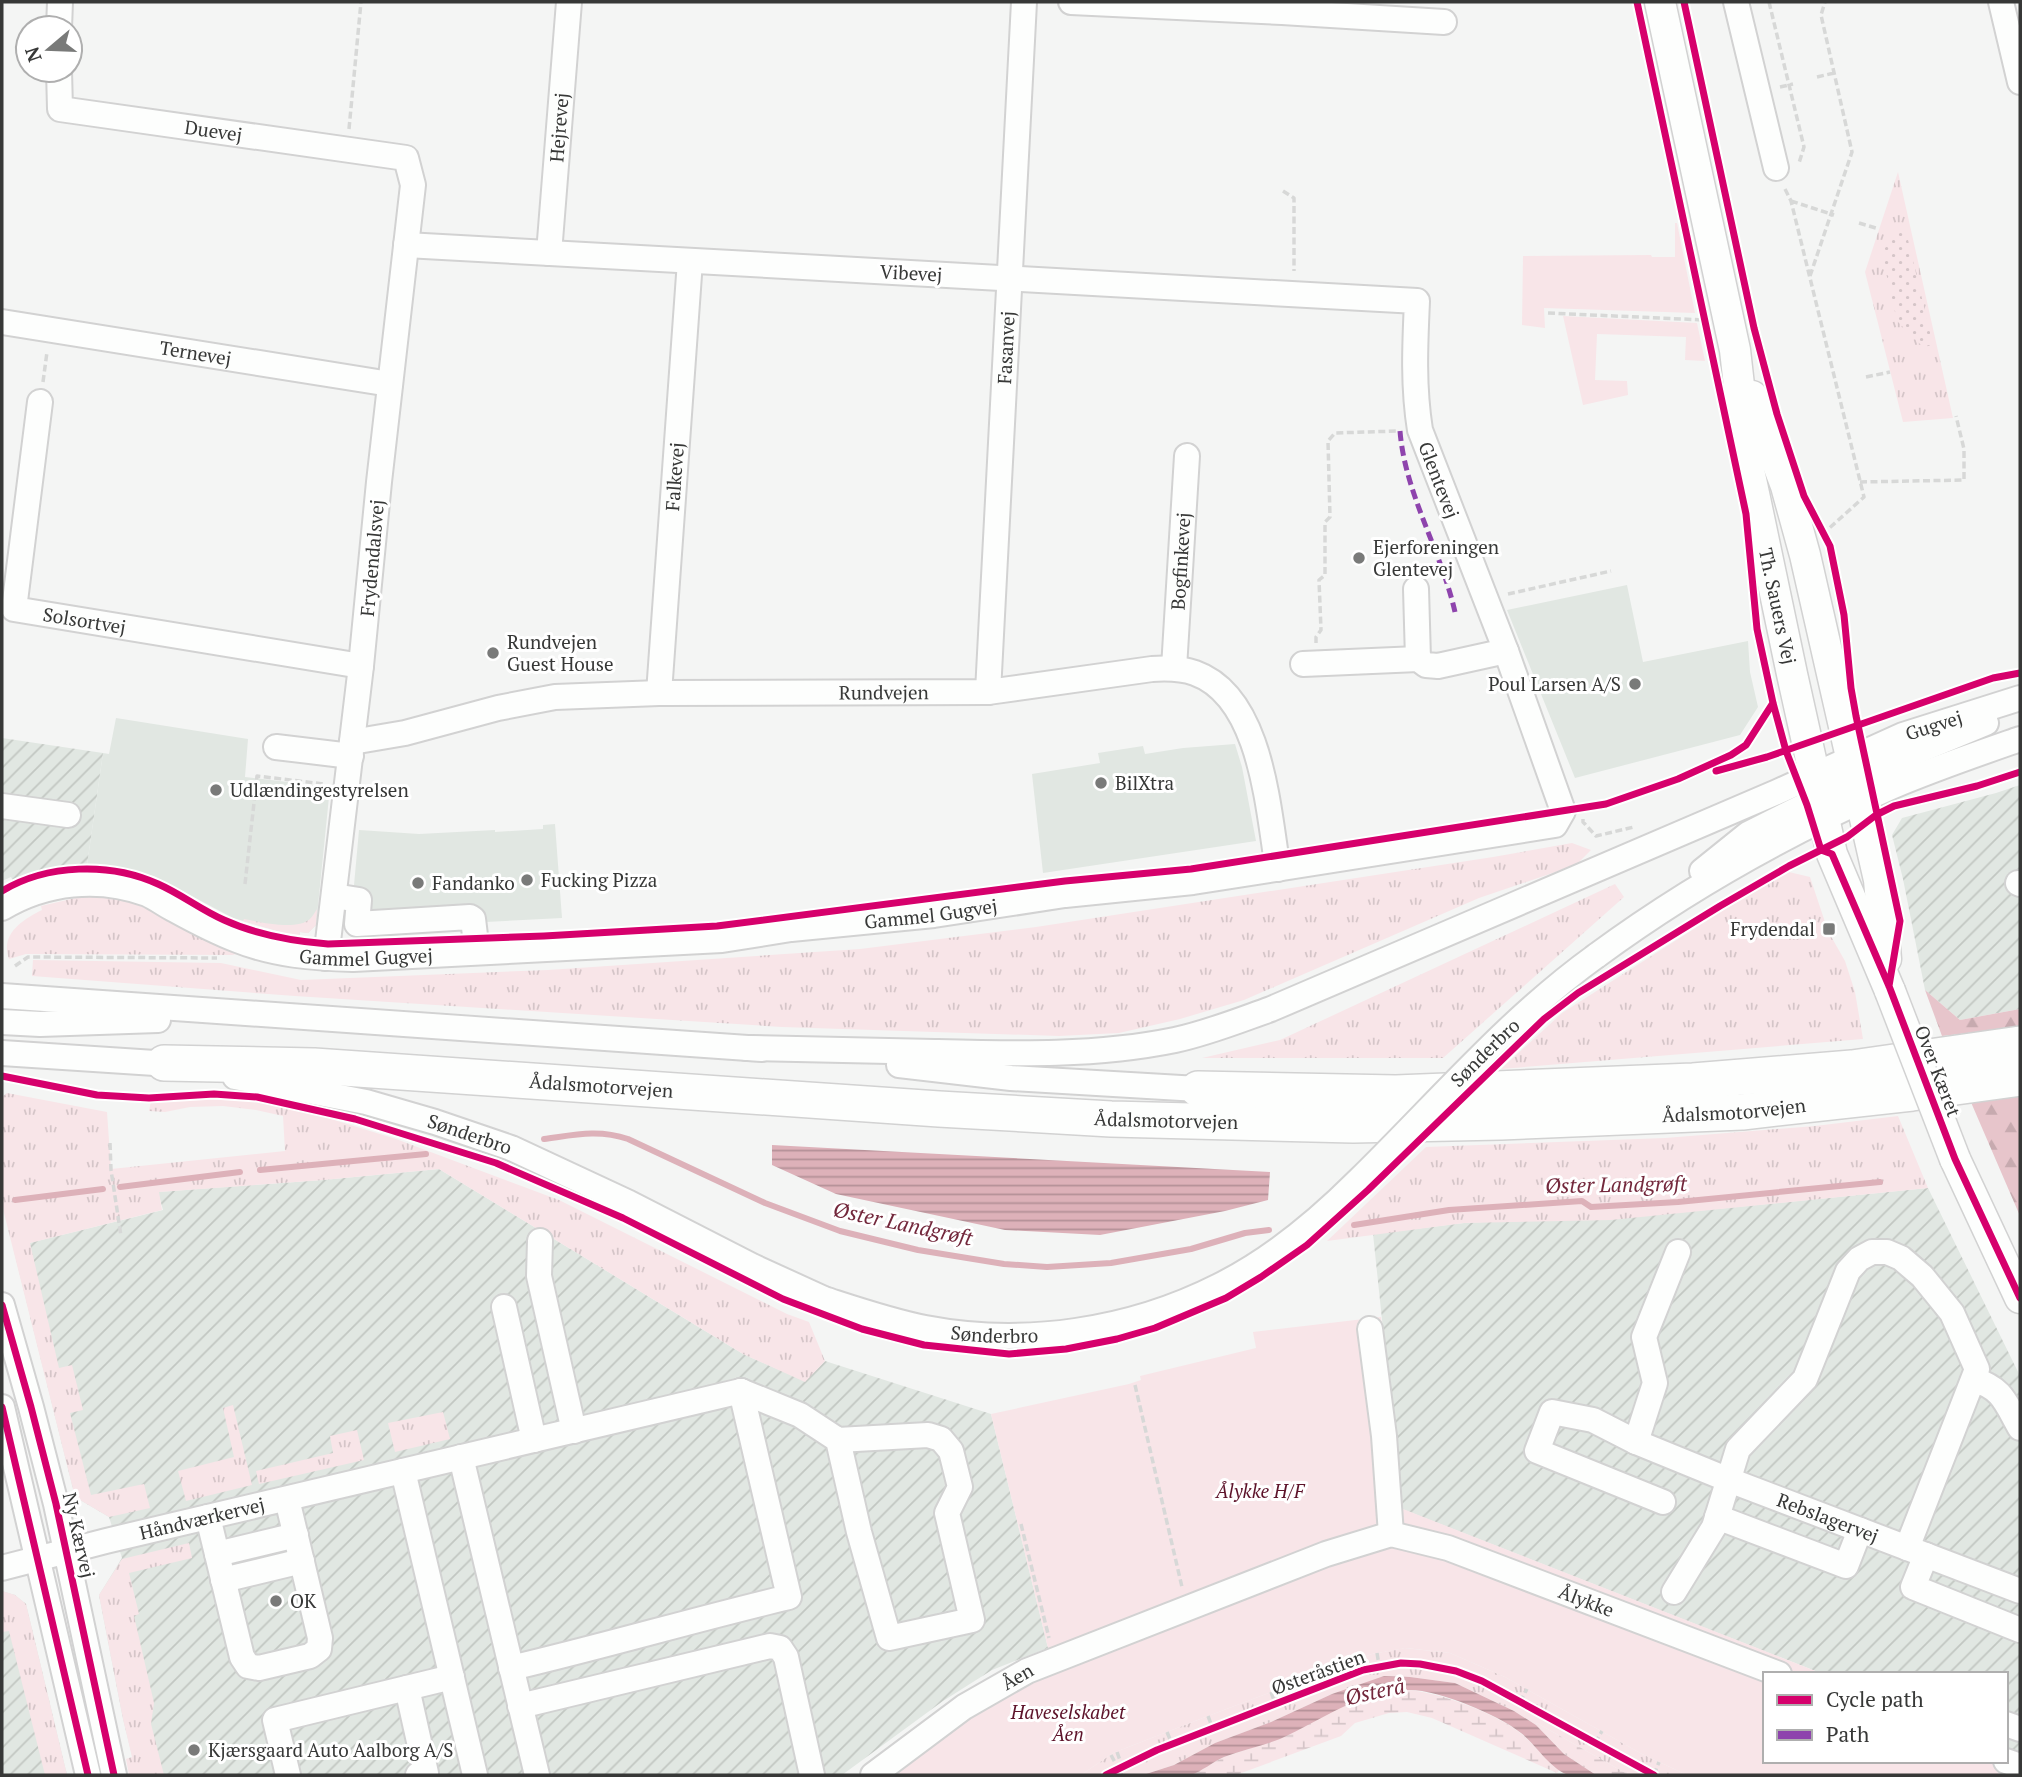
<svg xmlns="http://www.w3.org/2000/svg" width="2022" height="1777" font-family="'PT Serif',serif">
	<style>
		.built { fill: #e1e7e2 }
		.industrial { fill: url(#industrial-furrows) }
		.grass { fill: url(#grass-tufts) }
		.forest { fill: url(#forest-firs) }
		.wetland { fill: url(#wetland-marsh) }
		.park { fill: url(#park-dots) }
		.garden { fill: #f8e5e8 }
		.water { fill: url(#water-rules) }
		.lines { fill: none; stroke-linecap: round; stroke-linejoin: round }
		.stream { stroke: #ddb1b9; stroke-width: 6 }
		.minor-casing { stroke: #d2d2d2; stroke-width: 28 }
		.major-casing { stroke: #d2d2d2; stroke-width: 33 }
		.highway-casing { stroke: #d2d2d2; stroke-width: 38 }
		.path { stroke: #d7d8d7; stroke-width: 3.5; stroke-dasharray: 7 3.5; stroke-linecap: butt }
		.minor { stroke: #fdfefd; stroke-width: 24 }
		.major { stroke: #fdfefd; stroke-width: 30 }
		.highway { stroke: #fdfefd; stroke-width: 35 }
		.minor-bridge-casing { stroke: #d2d2d2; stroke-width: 28; stroke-linecap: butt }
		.major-bridge-casing { stroke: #d2d2d2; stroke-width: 33; stroke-linecap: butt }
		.minor-bridge { stroke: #fdfefd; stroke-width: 24 }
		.major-bridge { stroke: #fdfefd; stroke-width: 30 }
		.quiet { stroke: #8e44ad; stroke-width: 5; stroke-dasharray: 10 5; stroke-linecap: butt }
		.cycleway-casing { stroke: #fff; stroke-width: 11 }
		.cycleway { stroke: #d6006c; stroke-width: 7 }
		.poi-dot { fill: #797a79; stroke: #fff; stroke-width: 2.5 }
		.labels { text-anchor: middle; stroke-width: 6; stroke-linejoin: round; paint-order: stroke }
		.street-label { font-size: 19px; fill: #373837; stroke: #fff }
		.poi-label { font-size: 19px; fill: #373837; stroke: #fff; text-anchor: start }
		.park-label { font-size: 19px; font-style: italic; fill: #5d132a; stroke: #fff }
		.water-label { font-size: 21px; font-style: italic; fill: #73283c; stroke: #fff }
	</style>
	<defs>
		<pattern id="industrial-furrows" width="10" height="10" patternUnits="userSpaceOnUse" patternTransform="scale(1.75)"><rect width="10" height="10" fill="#e1e7e2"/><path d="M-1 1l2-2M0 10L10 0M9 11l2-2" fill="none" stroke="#c2c7c2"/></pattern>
		<pattern id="grass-tufts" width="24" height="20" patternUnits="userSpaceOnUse" patternTransform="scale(1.75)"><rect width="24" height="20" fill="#f8e5e8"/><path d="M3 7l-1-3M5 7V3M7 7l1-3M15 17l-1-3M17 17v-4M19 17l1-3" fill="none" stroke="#d5c5c8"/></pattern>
		<pattern id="forest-firs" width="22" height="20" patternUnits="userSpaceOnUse" patternTransform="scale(1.75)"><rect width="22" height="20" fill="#e7c5cb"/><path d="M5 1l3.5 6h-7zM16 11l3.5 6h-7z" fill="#c7aaaf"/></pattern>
		<pattern id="wetland-marsh" width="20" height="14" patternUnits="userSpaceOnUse" patternTransform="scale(1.75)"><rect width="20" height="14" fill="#f8e5e8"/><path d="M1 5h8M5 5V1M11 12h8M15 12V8" fill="none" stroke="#d5c5c8"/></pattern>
		<pattern id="park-dots" width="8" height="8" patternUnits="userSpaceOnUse" patternTransform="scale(1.75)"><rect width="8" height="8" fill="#f8e5e8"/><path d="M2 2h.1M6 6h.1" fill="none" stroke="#d5c5c8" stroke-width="1.8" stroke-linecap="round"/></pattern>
		<pattern id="water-rules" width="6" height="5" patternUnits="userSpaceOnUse" patternTransform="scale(1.75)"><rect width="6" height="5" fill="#ddb1b9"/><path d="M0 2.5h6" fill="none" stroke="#b49197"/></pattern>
	</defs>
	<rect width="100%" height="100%" fill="#f4f5f4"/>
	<path class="built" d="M1627,585L1643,662L1748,641L1750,672L1758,707L1740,735L1575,778L1507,610Z
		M116,718L248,739L245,777L330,787L316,925L308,933L300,932L299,937L233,918L154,876L98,864L87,865L103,753L109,754Z
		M1235,744L1242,767L1256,841L1043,873L1032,774L1100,763L1098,753L1143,746L1145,754L1183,748Z
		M555,824L562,918L350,929L359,830L419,834L495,830V832L543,829V825Z"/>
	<path class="industrial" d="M2,738L103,753L87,865L41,871L13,881L11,877L2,881Z
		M2020,785V1009L1960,1020L1925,990L1903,879L1892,835L1902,818L1996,793Z
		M439,1169L743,1354L805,1381L825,1361L991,1414L1048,1648L992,1670L943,1701L842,1775H137L123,1719L99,1595L122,1558L109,1517L75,1497L13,1247L163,1210L158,1192L323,1180Z
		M1928,1188L2020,1376V1752L2006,1747V1674H1823L1402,1509L1373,1234L1464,1223L1686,1212Z
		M2,1591L15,1595L26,1604L67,1775H2Z"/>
	<path class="grass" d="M1898,172L1953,418L1903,422L1865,272Z
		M1572,843L1591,850L1576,865L1479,898L1244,1000L1180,1019L1119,1033L1059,1036L782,1027L295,996L32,976L33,960L221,963L301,980L548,970L860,949L1036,927L1493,857Z
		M1789,872L1810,877L1828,931L1845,961L1855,992L1863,1039L1501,1069L1562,1013L1733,904Z
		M1615,884L1624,897L1443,1058H1202L1280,1040Z
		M104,895C142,902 162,917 195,935C210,943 225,948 241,953L232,955L26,954L9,959C0,934 22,920 42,910L41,906L84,896Z
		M317,909L316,925L308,933L300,932L299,937L243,921L244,919C261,922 296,931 310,919C313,916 315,912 317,909Z
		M7,1093L107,1112L111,1169L285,1151L283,1116L256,1110L223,1106L190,1107L165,1112L149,1111L151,1101L185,1098L252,1101L318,1115L396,1139L559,1200L787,1314L809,1322L825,1361L805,1382L743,1354L439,1169L323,1180L159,1192L162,1210L30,1243L59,1368L72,1365L83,1410L70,1413L91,1495L144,1484L150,1508L109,1517L75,1497L4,1213L2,1201V1097Z
		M1898,1116L1928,1188L1611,1220L1464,1223L1327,1241L1426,1147L1665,1138L1815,1126Z
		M233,1405L252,1485L186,1501L178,1471L234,1457L223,1408Z
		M443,1412L450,1439L395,1452L388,1423Z
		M357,1430L364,1460L259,1484L256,1471L333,1453L330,1436Z
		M189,1543L192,1558L129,1573L139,1614L134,1616L154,1703L151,1724L164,1775H129L126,1759L132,1757L123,1719L99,1595L122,1559Z
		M2,1591L15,1595L26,1604L67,1775H45L9,1631L2,1632Z
		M1405,1648L1450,1653L1505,1677L1642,1754L1687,1775H1629L1537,1723L1536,1725L1514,1711L1455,1683L1410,1677L1332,1694L1271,1722L1215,1743L1174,1765L1143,1775H1081L1113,1753L1208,1716L1372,1654Z"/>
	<path class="forest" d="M1925,990L1960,1020L2020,1009V1027L1942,1036Z
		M2020,1093V1216L1970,1100Z"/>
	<path class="wetland" d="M1409,1690C1441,1693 1499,1714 1524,1736C1536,1747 1546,1760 1560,1769L1557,1773L1432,1718L1407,1712L1389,1713L1355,1723L1341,1736L1236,1775H1190L1224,1757L1278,1739L1334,1710L1361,1698L1387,1692Z
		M1537,1723L1629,1775H1596L1564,1754L1536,1725Z"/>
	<path class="park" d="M1905,227L1933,345L1923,347L1897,321L1882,255L1893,230Z"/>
	<path class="garden" d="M1675,223H1677L1695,313L1544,308L1545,328L1522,325L1523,256L1651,255L1652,257H1675Z
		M1563,316L1697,323L1705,361L1685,360L1686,337L1597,334L1595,380L1627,381L1628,395L1583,405Z
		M1381,1317L1403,1509L1823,1674H1765V1761H2006V1747L2020,1752V1775H1687L1642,1754L1505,1677L1450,1653L1406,1648L1372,1654L1208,1716L1113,1753L1081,1775H891L976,1714L1030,1683L1080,1662L1056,1652L1055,1646L1048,1648L991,1414L1129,1384L1141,1380L1140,1376L1256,1348L1253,1332Z"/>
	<path class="water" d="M772,1145L1270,1172L1268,1200L1225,1211L1100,1235L1005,1230L836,1194L772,1165Z
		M1384,1676L1410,1677L1455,1683L1514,1711L1536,1725L1564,1754L1596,1775C1588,1775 1577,1777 1569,1775C1552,1771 1535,1744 1521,1733C1499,1715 1437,1689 1408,1690C1359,1691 1322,1720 1280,1739C1262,1746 1242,1750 1224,1757C1213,1762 1202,1771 1191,1775C1180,1777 1156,1775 1143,1775L1174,1765L1215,1743L1271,1722L1332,1694Z"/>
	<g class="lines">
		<path class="stream" d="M544,1139C574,1135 598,1129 628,1139L765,1203L840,1231L918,1250L1004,1264L1047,1267L1111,1263L1191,1249L1245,1233L1269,1230
			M260,1170L426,1154
			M120,1187L240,1172
			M15,1200L103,1189
			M1354,1225L1449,1210L1582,1201L1591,1207L1678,1202L1880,1182"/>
		<g class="minor-casing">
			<g id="minor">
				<path d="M1071,2L1282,12L1444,22"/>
				<path d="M1736,2L1776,168"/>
				<path d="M2001,2L2020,82"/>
				<path d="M59,28L60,2"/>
				<path id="s1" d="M59,70L60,109L406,158L413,185L379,482L361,666L326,958"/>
				<path id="s2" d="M549,253L569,2"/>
				<path id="s3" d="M2,322L390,384"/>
				<path id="s4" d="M40,402L14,609L361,666"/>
				<path d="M1416,589L1418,659"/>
				<path d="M1303,664L1418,659L1426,665L1438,666L1506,651"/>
				<path id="s5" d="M1174,668L1187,456"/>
				<path id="s6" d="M988,692L1024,2"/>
				<path id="s7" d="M659,693L690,261"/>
				<path id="s8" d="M352,742L405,733L498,708L555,697L659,693L988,692L1152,669C1167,668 1181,668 1195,673C1262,697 1268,810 1278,869"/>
				<path d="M276,747L351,756"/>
				<path d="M1841,788L1855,777L1986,723"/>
				<path d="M2,806L68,815"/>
				<path d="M1702,871L1748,834L1820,798L1835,788L1845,774L1851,759"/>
				<path d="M2018,883L2020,884"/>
				<path d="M334,896L359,900L357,924L470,917L473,919L477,952"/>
				<path id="s9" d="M2,908C45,882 99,876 147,894C156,898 165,905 175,910C195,921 216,932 237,940C274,955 314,958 353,959L722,940L791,929L934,915L1065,895L1193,882L1555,825L1563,811L1506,651L1420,430C1413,386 1415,345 1417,301L406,245"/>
				<path d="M1596,956C1687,889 1787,833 1891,787C1933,769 1977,754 2020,739"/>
				<path d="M2,996L762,1049"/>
				<path d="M2,1022L40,1024L158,1020"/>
				<path id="s10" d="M747,1048C810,1049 874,1051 938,1052C1017,1054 1097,1056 1175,1040C1208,1033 1240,1020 1271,1009L1777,792L1903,735L2020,698"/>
				<path d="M2,1053L155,1063L179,1066"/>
				<path d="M899,1065L1011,1078L1198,1089"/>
				<path id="s11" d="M235,1077L366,1102L435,1122L511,1148L629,1203L752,1266L824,1299"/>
				<path d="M540,1241L539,1276L574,1431"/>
				<path d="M2,1305L31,1407L56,1504L114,1775"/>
				<path d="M504,1307L534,1440"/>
				<path d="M1370,1329L1384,1436L1391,1534"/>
				<path d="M1974,1380C2003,1388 2006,1404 2020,1428"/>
				<path d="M741,1391L800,1415L838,1440L859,1532L889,1638L972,1620L947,1513L960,1487L951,1451L941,1439L928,1435L838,1440"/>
				<path d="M2,1407L88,1775"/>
				<path d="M1636,1442L1655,1383L1644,1337L1678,1252"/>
				<path d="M461,1457L537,1775"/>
				<path d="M403,1471L475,1775"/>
				<path id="s12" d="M1663,1502L1537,1451L1552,1412L1593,1420L1636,1442L1729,1480L2020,1591"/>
				<path d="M208,1517L242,1657L248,1666L259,1668L310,1656L319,1649L320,1638L287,1499"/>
				<path d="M1717,1517L1846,1566L1860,1530"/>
				<path d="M217,1554L296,1535"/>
				<path d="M1926,1555L1913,1587L2020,1630"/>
				<path id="s13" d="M2,1568L106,1541L741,1391"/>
				<path d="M223,1580L302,1561"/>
				<path d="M1674,1592L1714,1527L1738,1449L1805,1379L1848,1271L1859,1259L1872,1252H1887L1901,1258L1922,1276L1952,1313L1977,1369L1907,1548"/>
				<path d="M511,1668C605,1646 696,1619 789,1597L741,1391"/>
				<path d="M407,1688L426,1773L418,1775"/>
				<path d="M520,1706L770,1646L780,1648L786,1657L812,1775"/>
				<path d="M2006,1724L2020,1729"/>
				<path d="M2006,1761L2020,1766"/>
				<path d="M288,1775L275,1720L452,1677"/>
				<path id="s14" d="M873,1775L964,1707L1027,1671L1326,1554L1391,1534L1448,1548L1779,1674"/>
			</g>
		</g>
		<g class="major-casing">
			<g id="major">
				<path id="s15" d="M1660,2L1735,350L1748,465L1792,674L1832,854L1890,991"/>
				<path d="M1752,396L1786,486L1805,555L1879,880L1886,959"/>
				<path d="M1955,1159L2020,1298"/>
			</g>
		</g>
		<g class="highway-casing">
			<g id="highway">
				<path id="s16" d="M164,1063L314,1066L939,1109L1111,1119L1353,1125L1501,1122L1742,1112L1912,1093L2020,1078"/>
				<path d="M1198,1089L1396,1093L1693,1081L1852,1068L2020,1044"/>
			</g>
		</g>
		<path class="path" d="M1769,2L1804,147L1799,163
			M1817,77L1834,73
			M1780,87L1793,84
			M349,129L361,2
			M1785,189L1791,201L1864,497L1825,532
			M1283,191L1294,198V271
			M1791,201L1834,215
			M1859,223L1879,229
			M1810,276L1852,152L1821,15L1825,2
			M1548,313L1704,320
			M1866,377L1890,372
			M43,382L47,352
			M1860,482L1964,480V449L1956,416
			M1508,594L1611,571
			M1316,643V637L1321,630L1319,580L1325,575V522L1330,517L1328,441L1335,433L1397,431
			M1583,819V822L1596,836L1634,827
			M245,884L257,776L324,784
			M15,966L28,957L217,958
			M110,1143L111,1170L121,1236
			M1135,1385L1182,1587
			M1021,1524L1049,1638
			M1377,1653L1379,1665
			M1331,1669L1335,1680
			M1271,1692L1275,1703
			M1520,1702L1527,1689
			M1208,1716L1213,1729
			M1167,1732L1172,1744
			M1595,1743L1602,1731
			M1117,1752L1122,1766
			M1111,1755L1118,1768
			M1106,1775L1157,1750L1363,1670L1401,1663L1420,1664L1456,1671L1482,1681L1654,1775
			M1654,1775L1659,1762"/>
		<use href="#minor" class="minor"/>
		<use href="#major" class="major"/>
		<use href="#highway" class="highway"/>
		<g class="minor-bridge-casing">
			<g id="minor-bridge">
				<path id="s17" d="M824,1299C858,1310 890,1321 925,1328C1024,1347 1130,1331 1219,1286C1271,1260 1317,1222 1358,1181C1436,1105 1507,1020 1596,956"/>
			</g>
		</g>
		<g class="major-bridge-casing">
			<path id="major-bridge" d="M1890,991L1955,1159"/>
		</g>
		<use href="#minor-bridge" class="minor-bridge"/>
		<use href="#major-bridge" class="major-bridge"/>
		<path class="quiet" d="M1400,431C1405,494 1441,550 1455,612"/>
		<g class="cycleway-casing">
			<path id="cycleway" d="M1637,2L1746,514L1757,629L1773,703L1786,751L1807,805L1821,850L1832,854L1889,986L1955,1159L2020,1298
				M1684,2L1754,328L1777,414L1804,496L1830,546L1844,615L1851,688L1856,716L1900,921L1889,986
				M1716,771L1767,757L1993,678L2020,673
				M2,891C47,864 110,862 158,884C181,894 201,910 224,920C257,935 292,941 328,944L544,936L717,926L1065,881L1191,869L1606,804L1678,779L1731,755L1746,745L1773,703
				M2,1076L97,1095L149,1098L214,1094L257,1097L355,1119L496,1163L623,1218L783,1299L862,1329L924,1345L1009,1354L1066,1349L1117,1339L1155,1328L1226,1298L1261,1277L1307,1245L1368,1190L1544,1019L1578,993L1720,906L1789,866L1847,837L1876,815L1894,806L1977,786L2020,772
				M2,1305L31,1407L56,1504L114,1775
				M2,1407L88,1775
				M1106,1775L1157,1750L1363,1670L1401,1663L1420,1664L1456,1671L1482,1681L1654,1775"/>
		</g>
		<use href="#cycleway" class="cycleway"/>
	</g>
	<g class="poi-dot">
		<circle cx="1359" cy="558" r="7"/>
		<circle cx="493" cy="653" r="7"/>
		<circle cx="1635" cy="684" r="7"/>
		<circle cx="1101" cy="783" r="7"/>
		<circle cx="216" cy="790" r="7"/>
		<circle cx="527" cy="880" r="7"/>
		<circle cx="418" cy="883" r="7"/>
		<rect x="1822" y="922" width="14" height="14" rx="3.5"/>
		<circle cx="276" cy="1601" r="7"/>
		<circle cx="194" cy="1750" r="7"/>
	</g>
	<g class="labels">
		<g class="street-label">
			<text dy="7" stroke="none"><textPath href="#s2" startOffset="126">Hejrevej</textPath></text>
			<text dy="7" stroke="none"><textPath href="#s1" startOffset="194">Duevej</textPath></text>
			<text transform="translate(911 273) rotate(3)" y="7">Vibevej</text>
			<text dy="7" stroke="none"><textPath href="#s6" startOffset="345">Fasanvej</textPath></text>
			<text dy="7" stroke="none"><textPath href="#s3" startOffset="196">Ternevej</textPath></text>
			<text dy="7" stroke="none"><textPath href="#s7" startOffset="217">Falkevej</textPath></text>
			<text transform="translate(1439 480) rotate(69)" y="7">Glentevej</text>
			<text transform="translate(372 558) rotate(-85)" y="7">Frydendalsvej</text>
			<text dy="7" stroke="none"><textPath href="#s5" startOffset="107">Bogfinkevej</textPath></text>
			<text dy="7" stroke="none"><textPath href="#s15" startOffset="616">Th. Sauers Vej</textPath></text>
			<text dy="7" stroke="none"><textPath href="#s4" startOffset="280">Solsortvej</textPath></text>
			<text dy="7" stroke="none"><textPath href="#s8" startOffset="537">Rundvejen</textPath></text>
			<text dy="7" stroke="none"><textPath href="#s10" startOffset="1251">Gugvej</textPath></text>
			<text dy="7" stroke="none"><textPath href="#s9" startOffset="950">Gammel Gugvej</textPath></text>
			<text dy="7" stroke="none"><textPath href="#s9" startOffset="383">Gammel Gugvej</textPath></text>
			<text dy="7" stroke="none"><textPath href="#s17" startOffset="763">Sønderbro</textPath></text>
			<text transform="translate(1938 1071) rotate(69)" y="7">Over Kæret</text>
			<text dy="7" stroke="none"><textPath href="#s16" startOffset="438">Ådalsmotorvejen</textPath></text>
			<text dy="7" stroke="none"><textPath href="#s16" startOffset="1572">Ådalsmotorvejen</textPath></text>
			<text dy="7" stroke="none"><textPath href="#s16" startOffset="1004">Ådalsmotorvejen</textPath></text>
			<text dy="7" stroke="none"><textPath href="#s11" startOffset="242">Sønderbro</textPath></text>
			<text dy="7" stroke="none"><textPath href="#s17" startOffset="175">Sønderbro</textPath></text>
			<text dy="7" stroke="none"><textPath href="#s12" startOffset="474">Rebslagervej</textPath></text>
			<text dy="7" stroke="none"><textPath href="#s13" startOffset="206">Håndværkervej</textPath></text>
			<text transform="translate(79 1535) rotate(77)" y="7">Ny Kærvej</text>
			<text dy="7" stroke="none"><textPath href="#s14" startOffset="782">Ålykke</textPath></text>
			<text transform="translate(1318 1672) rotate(-20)" y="7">Østeråstien</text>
			<text dy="7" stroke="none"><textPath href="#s14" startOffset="175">Åen</textPath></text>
		</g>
		<g class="poi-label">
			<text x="1373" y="554">Ejerforeningen<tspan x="1373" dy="22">Glentevej</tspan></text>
			<text x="507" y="649">Rundvejen<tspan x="507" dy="22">Guest House</tspan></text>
			<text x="1621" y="691" text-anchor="end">Poul Larsen A/S</text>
			<text x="1115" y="790">BilXtra</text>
			<text x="230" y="797">Udlændingestyrelsen</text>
			<text x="541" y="887">Fucking Pizza</text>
			<text x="432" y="890">Fandanko</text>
			<text x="1815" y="936" text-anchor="end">Frydendal</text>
			<text x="290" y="1608">OK</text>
			<text x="208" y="1757">Kjærsgaard Auto Aalborg A/S</text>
		</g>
		<g class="park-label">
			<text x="1260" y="1498">Ålykke H/F</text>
			<text x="1068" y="1719">Haveselskabet<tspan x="1068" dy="22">Åen</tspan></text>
		</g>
		<g class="water-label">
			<text transform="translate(1616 1185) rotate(-1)" y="7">Øster Landgrøft</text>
			<text transform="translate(903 1224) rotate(12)" y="7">Øster Landgrøft</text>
			<text transform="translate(1375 1692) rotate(-12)" y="7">Østerå</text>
		</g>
	</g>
	<rect width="2022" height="1777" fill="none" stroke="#373837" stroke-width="7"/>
	<rect x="1763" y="1672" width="245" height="91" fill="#ffffff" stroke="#afafaf" stroke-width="2"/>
	<rect x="1777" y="1695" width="35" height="10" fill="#d6006c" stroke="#afafaf" stroke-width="2"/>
	<text x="1826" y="1707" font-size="21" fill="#373837">Cycle path</text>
	<rect x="1777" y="1730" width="35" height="10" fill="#8e44ad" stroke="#afafaf" stroke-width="2"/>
	<text x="1826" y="1742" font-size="21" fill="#373837">Path</text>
	<g transform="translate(49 49) rotate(251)"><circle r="33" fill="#ffffff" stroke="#afafaf" stroke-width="2"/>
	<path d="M0-5L12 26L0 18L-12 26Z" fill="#797a79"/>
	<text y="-10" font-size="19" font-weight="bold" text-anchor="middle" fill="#373837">N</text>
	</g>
</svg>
